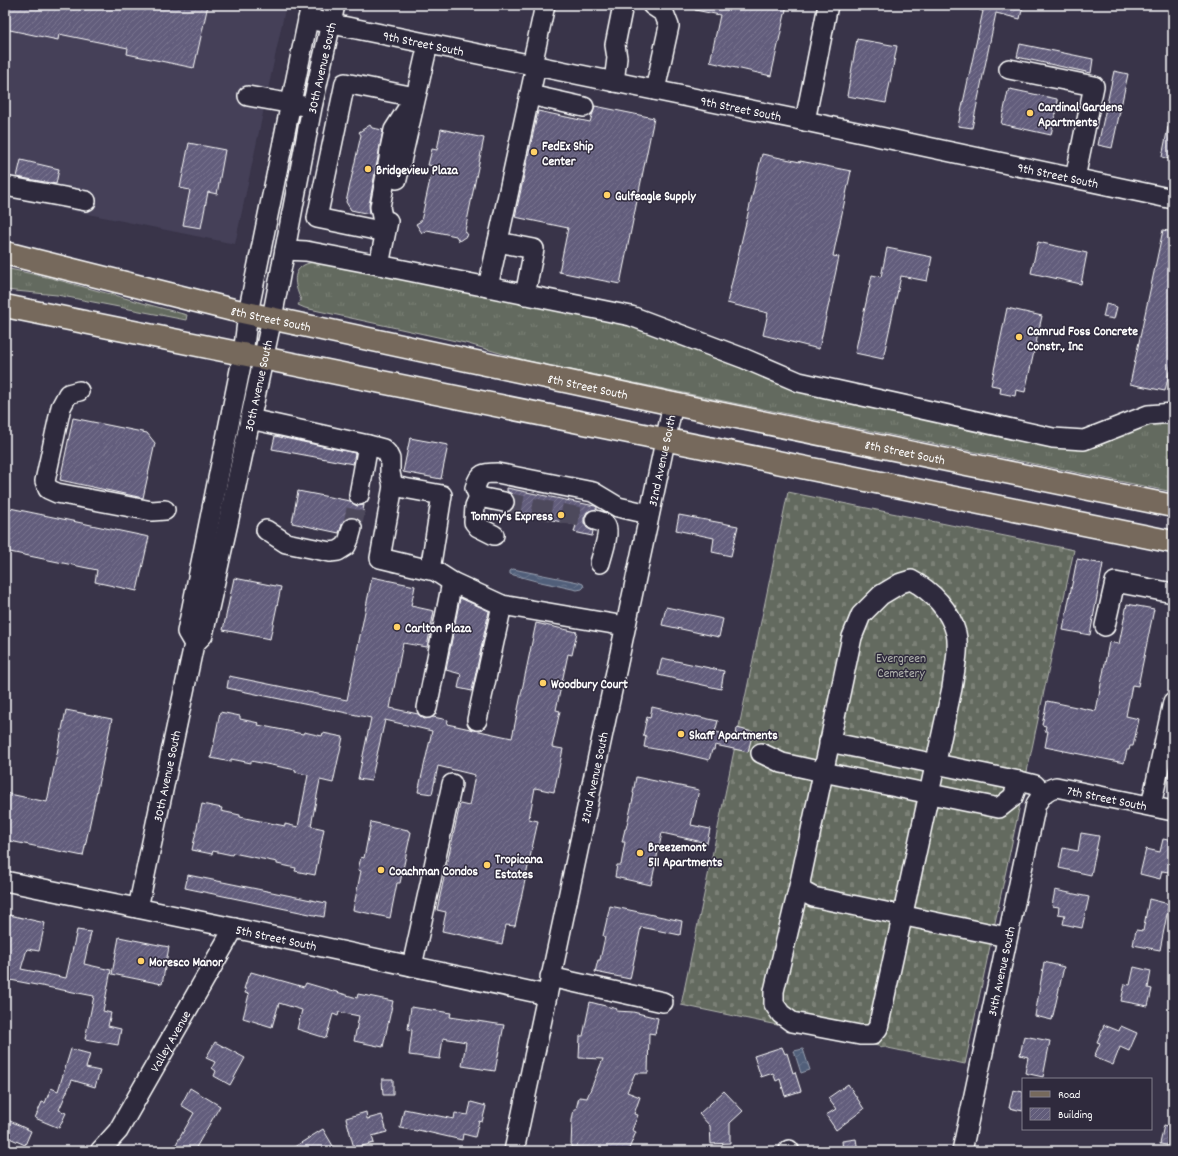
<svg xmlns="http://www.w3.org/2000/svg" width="1178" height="1156" font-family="Dekko,sans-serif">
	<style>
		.built { fill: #454058 }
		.grass { fill: url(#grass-tufts); stroke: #b2b5af }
		.cemetery { fill: url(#cemetery-stones); stroke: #b2b5af }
		.water { fill: url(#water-waves); stroke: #979faf }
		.building { fill: url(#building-hatch); stroke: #fff }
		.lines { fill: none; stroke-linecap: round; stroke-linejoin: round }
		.minor-tunnel { stroke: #4d485b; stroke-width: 19; stroke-dasharray: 19 10; stroke-linecap: butt }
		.minor-casing { stroke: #fff; stroke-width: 22 }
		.major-casing { stroke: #fff; stroke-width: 25 }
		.minor { stroke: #2f2a3d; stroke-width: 19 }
		.major { stroke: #76695c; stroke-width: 22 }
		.poi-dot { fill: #ffd166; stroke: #2f2a3d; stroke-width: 1.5 }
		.labels { text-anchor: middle; stroke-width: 3; stroke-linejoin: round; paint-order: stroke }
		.street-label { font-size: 13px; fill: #fff; stroke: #2f2a3d }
		.poi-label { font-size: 13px; font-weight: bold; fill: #fff; stroke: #2f2a3d; text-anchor: start }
		.park-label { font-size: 13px; fill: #b2b5af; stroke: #2f2a3d }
	</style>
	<defs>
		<pattern id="grass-tufts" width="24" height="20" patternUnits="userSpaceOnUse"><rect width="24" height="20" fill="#646b5f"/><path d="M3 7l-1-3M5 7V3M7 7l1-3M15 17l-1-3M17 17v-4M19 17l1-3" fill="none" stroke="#7b8177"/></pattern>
		<pattern id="cemetery-stones" width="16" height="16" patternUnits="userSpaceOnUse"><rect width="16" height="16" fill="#646b5f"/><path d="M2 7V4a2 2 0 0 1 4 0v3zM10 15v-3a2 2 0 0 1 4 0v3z" fill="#7b8177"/></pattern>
		<pattern id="water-waves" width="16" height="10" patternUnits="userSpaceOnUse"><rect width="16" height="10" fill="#515f7a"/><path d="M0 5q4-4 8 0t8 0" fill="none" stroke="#6b778e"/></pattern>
		<pattern id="building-hatch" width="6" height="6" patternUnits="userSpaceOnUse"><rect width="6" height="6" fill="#625d7b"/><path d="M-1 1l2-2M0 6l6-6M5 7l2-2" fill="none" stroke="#7a758f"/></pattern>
	</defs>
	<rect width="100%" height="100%" fill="#393449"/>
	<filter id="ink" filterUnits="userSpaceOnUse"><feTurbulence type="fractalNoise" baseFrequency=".025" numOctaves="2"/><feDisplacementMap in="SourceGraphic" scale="8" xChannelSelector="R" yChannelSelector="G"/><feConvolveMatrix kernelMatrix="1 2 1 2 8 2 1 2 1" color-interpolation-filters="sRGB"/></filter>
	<g filter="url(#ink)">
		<path class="built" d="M5,5H286L235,244L5,197Z"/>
		<path class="grass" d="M316,261L623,322L994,434L1043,446L1065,448L1160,423L1173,421V492L590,374L528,361L465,343L305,308L298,305L301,300C296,288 290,273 304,265C307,263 312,263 316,261Z
			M5,268L51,278L187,315L186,320L57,295L5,290Z"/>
		<path class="cemetery" d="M788,492L1074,550L965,1064L681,1005Z"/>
		<path class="water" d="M513,569L578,582L583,584L584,587L582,589L577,590L536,581L510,574V571Z
			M803,1049L810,1070L801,1073L794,1051Z"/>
		<path class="building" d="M5,5H208L194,68L127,54L128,48L59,34L58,40L5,29Z
			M695,5H787L771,76L710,62L720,15L695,10Z
			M980,5H1023L1020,19L996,13L972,128L958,126L983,11L979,10Z
			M857,39L897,46L886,103L847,96Z
			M1020,44L1093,59L1091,73L1017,57Z
			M1114,71L1128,74L1112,148L1098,145Z
			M1010,89L1057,99V101H1058L1051,135L1001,124L1008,91H1009Z
			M595,106L654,118L620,284L559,272L568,228L515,217L538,111L590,122Z
			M370,125L372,128L383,130L369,205L370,214L351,210L346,202L361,135L359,132Z
			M1168,127H1173V160L1162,157Z
			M441,129L484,138L465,231L468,235L459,241L456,236L427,230L422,233L416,224L421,221L433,166L428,165L432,149L437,150Z
			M189,143L225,150L217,194L208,192L201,228L183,225L190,190L180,188Z
			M762,154L800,162V161L851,171L833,256L839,257L819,349L763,335L768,313L727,303Z
			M21,160L59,169L56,184L17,177Z
			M1163,230L1173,232V355L1165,391L1130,384Z
			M1038,242L1087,253L1081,284L1031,273Z
			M887,248L932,257L927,281L901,276L883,359L855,353L872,275L881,277Z
			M1106,304L1117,307L1114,319L1103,317Z
			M1007,308L1042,316L1025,392L1016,390L1015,396L1000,393L1001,387L991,385Z
			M73,418L147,433L155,443L143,498L60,480Z
			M275,436L355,453L353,464L272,449Z
			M410,438L448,445L441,479L403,472Z
			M507,488L595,506L597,507V509L592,510L587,512L584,518V523L587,528L593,531L592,536L574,532L576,525L509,511L512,509L515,505L514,499L512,494L507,491Z
			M298,491L350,501L357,506L364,505L361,522L355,518H349L344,520L339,533L292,523Z
			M5,507L149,537L137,591L95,582L97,570L5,551Z
			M679,515L738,526L731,556L712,552L714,538L676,530Z
			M1077,559L1103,564L1090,635L1063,630Z
			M372,577L415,586L411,606L434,611L427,647L403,643L390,708L418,714L424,719L433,717L448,720L447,724L512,738L536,623L577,632L572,655L568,654L556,710L560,711L552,747L563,749L554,792L535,788L529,819L538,821L515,926L506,925L502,944L442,931L446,912L437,910L460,804L469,806L475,775L438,766L432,794L418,792L432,731L385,720L371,781L358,779L371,718L227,688L229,676L347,700Z
			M234,578L281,587L270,639L223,630Z
			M460,598L489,611L472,691L458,688L461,674L446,670Z
			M1127,604L1154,609L1138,686L1132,685L1126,716L1139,719L1133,746H1130L1129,750H1127L1124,763L1045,747L1048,731H1045L1046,726L1042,725L1047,701L1096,711L1109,642L1119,644Z
			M666,607L723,619L719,637L662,625Z
			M662,658L724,671L721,689L658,675Z
			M652,707L695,717V716L718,721L715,732L736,736L737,728L753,732L748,752L715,745L714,750H712L709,760L667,750L666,751L644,747L646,736L643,735L647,717L650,718Z
			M66,710L112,719L83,856L5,840V793L47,802Z
			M220,712L240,716V719L259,723L258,725L303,734L304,732L322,736L323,733L343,737L333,783L320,780L311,826L324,829L315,875L295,871L296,868L277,864V862L233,853L232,855L213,851L212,854L192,850L202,804L222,808L221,811L240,815V817L285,826V824L298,827L308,775L295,772L296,770L251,761V763L231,759V762L211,758Z
			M636,777L699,790L691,825L710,829L707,843L662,833L651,885L615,877L617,865H621L625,842H622L625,829H626L634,794L633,793Z
			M371,822L408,830V831L411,832L400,883H397L390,918L353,910L361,871L358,870L361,857L364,858Z
			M1081,833L1099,836L1091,875L1059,868L1063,848L1078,851Z
			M1163,839L1173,841V868L1170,867L1169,872L1162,871L1160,879L1140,874L1146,849L1160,852Z
			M188,875L326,903L324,917L185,888Z
			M1055,890L1089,897L1082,928L1063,924L1065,915L1058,914L1059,907L1052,906Z
			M1149,899L1169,904L1160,950L1133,945L1136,930L1143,931Z
			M610,906L682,921L680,935L641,927L630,979L595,972L598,960H600L605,937L603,936Z
			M5,914L45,923L39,951L27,949L21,969L66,978L77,930L91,932L84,964L111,970L103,1011L111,1013L108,1026L121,1029L118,1045L85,1039L94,996L5,979Z
			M119,937L169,947L162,984L112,974Z
			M1044,962L1064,967L1052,1020L1035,1016Z
			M1134,967L1151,971L1148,988L1152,989L1148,1006L1121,1001L1125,984L1130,985Z
			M251,972L304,987L306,983L357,998L358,994L393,1001L383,1047L354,1041L359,1016L339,1012L338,1016L333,1014L326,1038L297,1029L302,1010L279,1003L272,1027L243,1018L249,994L245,993L246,989H244L248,976L249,977Z
			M590,1002L617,1009L616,1011L633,1012L658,1018L655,1034L649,1033L648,1073H635L627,1092L640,1097L634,1114L638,1115L632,1130L636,1132L628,1151H600L592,1148L571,1147L572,1120L574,1109H576L579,1097L587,1098L603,1059L579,1058L580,1036H583Z
			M411,1007L451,1013L450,1017L504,1025L495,1071L462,1066L466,1042L443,1038L440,1059L409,1055L412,1030L408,1029Z
			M1104,1025L1119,1031L1121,1026L1137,1033L1129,1051L1120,1047L1113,1065L1094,1057L1100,1043L1097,1042Z
			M1024,1036L1050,1041L1043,1077L1025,1073L1028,1057L1020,1055Z
			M215,1042L245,1058L230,1085L214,1076L216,1071L212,1068L215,1062L206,1058Z
			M782,1047L785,1054L787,1053L793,1073L795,1072L801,1091L785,1096L780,1079L776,1081L773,1073L761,1077L754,1056Z
			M71,1049L90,1054L86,1068L100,1071L95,1087L72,1080L59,1110L66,1113L59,1128L35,1118L42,1102L45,1103L51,1088L58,1091Z
			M382,1079H393V1095H383Z
			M848,1084L864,1109L836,1130L826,1115L836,1109L828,1098Z
			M190,1088L220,1106L194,1151H172L194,1113L181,1105Z
			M1013,1090L1023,1092V1111L1009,1108Z
			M724,1091L743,1111L730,1123V1143L711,1144L710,1126L699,1114Z
			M471,1102L486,1106L482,1122L479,1121L475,1137L463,1134L462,1140L418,1130L417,1131L400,1128L404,1109L454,1119L455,1113L468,1115Z
			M366,1112L367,1119L382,1115L387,1132L372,1136L374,1143L354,1148L346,1118Z
			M8,1120L31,1131L25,1145L5,1136V1126Z
			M1164,1125L1173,1127V1146L1160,1144Z
			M323,1129L336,1151H288Z
			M856,1139L858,1151H843L842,1141Z"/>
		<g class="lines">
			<path class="minor-tunnel" d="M504,502L595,520
				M352,528L359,495"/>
			<g class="minor-casing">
				<g id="minor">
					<path d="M652,5L664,13L669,26L655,90"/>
					<path id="s1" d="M308,19L805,121L1173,199"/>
					<path d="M532,65L545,5"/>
					<path d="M1009,69L1094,86L1075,178"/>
					<path d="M614,82L617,58L615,45L623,5"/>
					<path d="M345,83L415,97L394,130L390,149L389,159L380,207L385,232L317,218Z"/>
					<path d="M530,95L584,107"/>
					<path d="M248,96L304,106"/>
					<path d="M805,121L828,5"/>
					<path d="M397,179L428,44"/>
					<path d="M5,186L86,201"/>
					<path d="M498,242L534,249L525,295"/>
					<path d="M285,250L306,251L379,265L631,316L743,358L799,382L1053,438L1084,440L1148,415L1173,413"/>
					<path d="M379,265L388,221"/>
					<path d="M488,287L536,66"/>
					<path d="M79,391L68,394L61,407L45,481L48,489L57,493L152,511L165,510"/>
					<path d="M250,419L368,445L359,495"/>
					<path d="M368,445L383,449L387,453L390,459V473L393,486"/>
					<path d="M479,497L475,506L474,522L478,527L494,535"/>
					<path d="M504,502L479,497L475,488C479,473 484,473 497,473L593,492L618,507L649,514"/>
					<path d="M595,520C599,521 604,522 606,526C610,533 602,555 600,563"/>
					<path d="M266,530L286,543L330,552L338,551L346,546L349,539L352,528"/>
					<path d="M430,570L442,495L393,486L380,558L430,570L435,571L452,582L502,605L625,626"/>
					<path d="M911,580C932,591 950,610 956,633C960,648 954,672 952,688L878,1028L872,1035H860L792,1022L781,1014L774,1004V991L800,882L852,637L861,615L881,595L901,583Z"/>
					<path d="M1105,626L1115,582L1173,593"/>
					<path d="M194,644L187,632L243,355L248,313L311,5"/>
					<path d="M427,708L452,582"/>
					<path d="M477,720L502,605"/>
					<path d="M829,742L1019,781L1035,785L1043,794"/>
					<path d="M761,753L782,763L823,772L999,808L1013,797L1019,781"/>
					<path d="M1151,806L1173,702"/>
					<path id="s2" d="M5,881L234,928L547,995"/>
					<path d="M800,882L802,891L813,897L1007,937"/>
					<path id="s3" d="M138,908L194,644L203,635L228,523L272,318L312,107L335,5"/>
					<path d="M412,966L452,784"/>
					<path d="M550,977L663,1002"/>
					<path d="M789,1150V1151"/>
					<path id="s4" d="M100,1151L118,1131L234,928"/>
					<path id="s5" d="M514,1151L673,404"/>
					<path id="s6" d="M962,1151L1036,804C1042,795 1045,790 1056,787L1173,811"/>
				</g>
			</g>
			<g class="major-casing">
				<g id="major">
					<path id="s7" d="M5,253L233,310L673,404L1173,506"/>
					<path d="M5,306C394,385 784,463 1173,542"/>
				</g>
			</g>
			<use href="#minor" class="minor"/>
			<use href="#major" class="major"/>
		</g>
	</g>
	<g class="poi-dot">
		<circle cx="1030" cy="113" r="4"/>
		<circle cx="534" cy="152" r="4"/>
		<circle cx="368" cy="169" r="4"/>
		<circle cx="607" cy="195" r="4"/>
		<circle cx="1019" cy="337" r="4"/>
		<circle cx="561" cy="515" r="4"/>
		<circle cx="397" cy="627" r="4"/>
		<circle cx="543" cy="683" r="4"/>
		<circle cx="681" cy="734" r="4"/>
		<circle cx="640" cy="853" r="4"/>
		<circle cx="487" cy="865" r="4"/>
		<circle cx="381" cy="870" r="4"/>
		<circle cx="141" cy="961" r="4"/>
	</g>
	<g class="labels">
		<g class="street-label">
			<text dy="5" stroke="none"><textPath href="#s1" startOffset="118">9th Street South</textPath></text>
			<text dy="5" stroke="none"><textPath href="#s3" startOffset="862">30th Avenue South</textPath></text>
			<text dy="5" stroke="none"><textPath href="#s1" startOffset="442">9th Street South</textPath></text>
			<text dy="5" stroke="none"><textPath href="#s1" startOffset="766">9th Street South</textPath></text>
			<text dy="5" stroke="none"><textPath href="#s7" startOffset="274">8th Street South</textPath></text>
			<text dy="5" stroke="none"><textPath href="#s3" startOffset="538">30th Avenue South</textPath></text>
			<text dy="5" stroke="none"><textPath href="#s7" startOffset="598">8th Street South</textPath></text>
			<text dy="5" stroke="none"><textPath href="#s7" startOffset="922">8th Street South</textPath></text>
			<text dy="5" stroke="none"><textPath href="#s5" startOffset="706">32nd Avenue South</textPath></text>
			<text dy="5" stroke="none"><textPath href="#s3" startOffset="135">30th Avenue South</textPath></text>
			<text dy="5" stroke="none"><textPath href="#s5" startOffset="382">32nd Avenue South</textPath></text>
			<text dy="5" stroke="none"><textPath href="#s6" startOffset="434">7th Street South</textPath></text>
			<text dy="5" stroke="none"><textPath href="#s2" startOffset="277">5th Street South</textPath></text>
			<text dy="5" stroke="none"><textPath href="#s6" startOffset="184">34th Avenue South</textPath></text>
			<text dy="5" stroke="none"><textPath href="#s4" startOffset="131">Valley Avenue</textPath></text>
		</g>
		<g class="poi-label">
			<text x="1038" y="111">Cardinal Gardens<tspan x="1038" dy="15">Apartments</tspan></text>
			<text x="542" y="150">FedEx Ship<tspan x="542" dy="15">Center</tspan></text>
			<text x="376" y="174">Bridgeview Plaza</text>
			<text x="615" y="200">Gulfeagle Supply</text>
			<text x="1027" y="335">Camrud Foss Concrete<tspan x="1027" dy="15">Constr., Inc</tspan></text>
			<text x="553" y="520" text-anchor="end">Tommy's Express</text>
			<text x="405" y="632">Carlton Plaza</text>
			<text x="551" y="688">Woodbury Court</text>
			<text x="689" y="739">Skaff Apartments</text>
			<text x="648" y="851">Breezemont<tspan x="648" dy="15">511 Apartments</tspan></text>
			<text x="495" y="863">Tropicana<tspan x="495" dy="15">Estates</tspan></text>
			<text x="389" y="875">Coachman Condos</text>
			<text x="149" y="966">Moresco Manor</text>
		</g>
		<g class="park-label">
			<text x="901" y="662">Evergreen<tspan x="901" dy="15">Cemetery</tspan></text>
		</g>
	</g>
	<rect width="1178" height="1156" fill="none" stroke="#2f2a3d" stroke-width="20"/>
	<rect x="10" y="10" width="1158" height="1136" fill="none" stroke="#fff" stroke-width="1.5" filter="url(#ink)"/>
	<rect x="1022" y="1078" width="130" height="52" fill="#2f2a3d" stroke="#827f8b"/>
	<rect x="1030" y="1091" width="20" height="6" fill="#76695c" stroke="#827f8b"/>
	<text x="1058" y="1098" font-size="12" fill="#ffffff">Road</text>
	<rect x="1030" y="1108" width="20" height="12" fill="url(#building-hatch)" stroke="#827f8b"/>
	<text x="1058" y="1118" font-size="12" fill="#ffffff">Building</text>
</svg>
